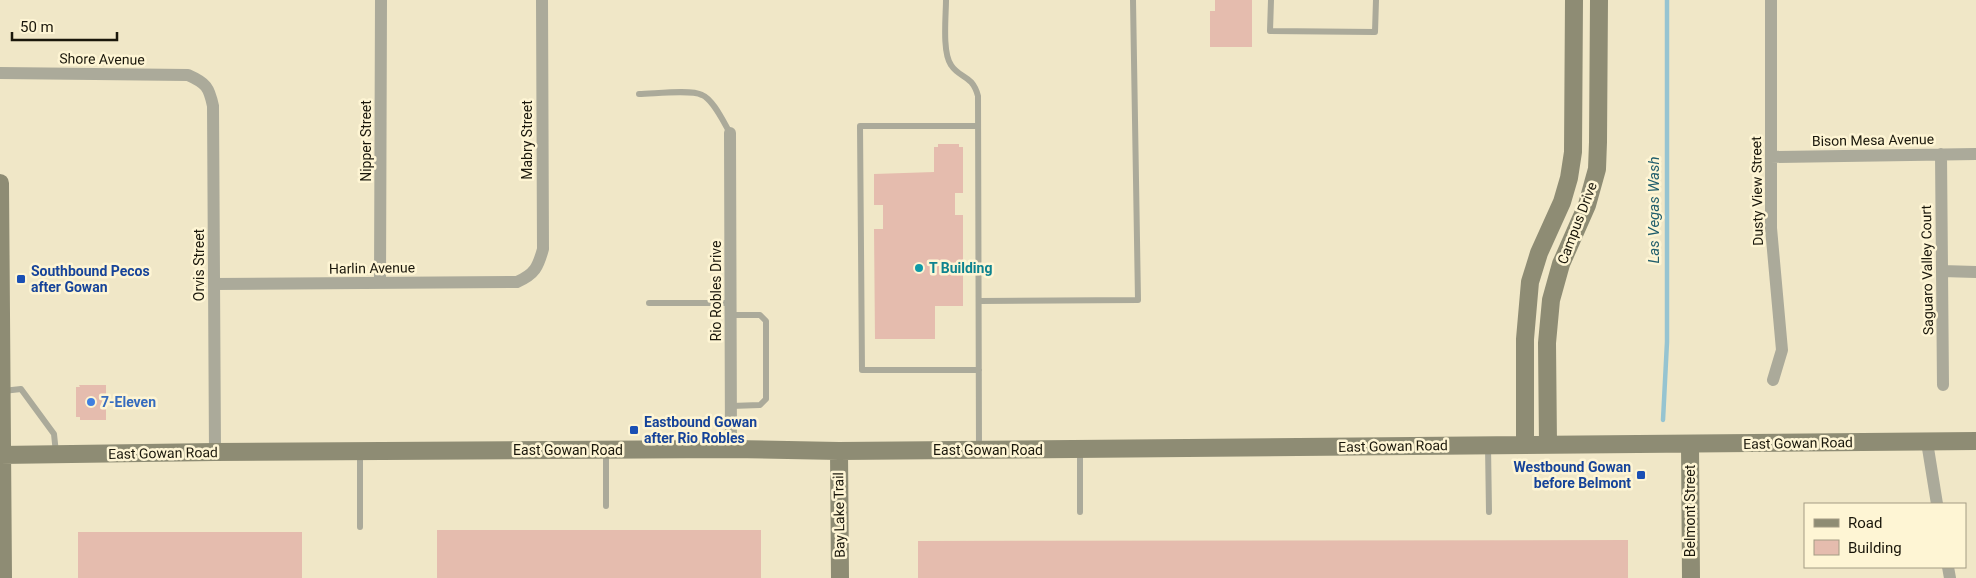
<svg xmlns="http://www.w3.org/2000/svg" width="1976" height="578" font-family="Roboto,sans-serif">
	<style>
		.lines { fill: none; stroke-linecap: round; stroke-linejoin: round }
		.stream { stroke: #96c4d1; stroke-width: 4.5 }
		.building { fill: #e5bcae }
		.lane { stroke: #abaa9a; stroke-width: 6 }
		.street { stroke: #abaa9a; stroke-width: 12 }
		.secondary { stroke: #8e8c74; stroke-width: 18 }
		.culture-dot { fill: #0f9aa8; stroke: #fef5d4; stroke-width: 2 }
		.transit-dot { fill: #1a4fb4; stroke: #fef5d4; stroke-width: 2 }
		.shop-dot { fill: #3f7fe0; stroke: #fef5d4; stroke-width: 2 }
		.labels { text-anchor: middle; stroke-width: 5; stroke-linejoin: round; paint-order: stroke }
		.street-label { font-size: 14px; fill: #1a170b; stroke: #fef5d4 }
		.culture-label { font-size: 14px; font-weight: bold; fill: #0d838f; stroke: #fef5d4; text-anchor: start }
		.transit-label { font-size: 14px; font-weight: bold; fill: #164399; stroke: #fef5d4; text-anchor: start }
		.shop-label { font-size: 14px; font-weight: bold; fill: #366cbe; stroke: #fef5d4; text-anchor: start }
		.water-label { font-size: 15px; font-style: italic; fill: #215e6c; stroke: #fef5d4 }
	</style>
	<rect width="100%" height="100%" fill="#f0e7c7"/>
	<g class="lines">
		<path class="stream" d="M1663,420L1667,342V0"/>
	</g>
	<path class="building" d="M1215,0H1252V47H1210V11H1215Z
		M938,144H959V147H963V193H955V215H963V306H935V339H875L874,229H883V205H874V174L934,172V147H938Z
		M79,385H106V420H80V417H76V387H80Z
		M437,530H761V578H437Z
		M78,532H302V578H78Z
		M1628,540V578H918V541Z"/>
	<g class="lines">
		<path class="lane" d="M946,0C946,16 942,52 951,65C960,79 972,74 978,96L979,449
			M1271,0L1270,31L1375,32L1376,0
			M639,94C653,94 691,89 702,95C713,99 724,123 730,133
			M978,126H860L862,370H979
			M979,301L1138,300L1133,0
			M649,303H731
			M731,315H760L766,321V399L760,405L731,406
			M3,391L21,389L54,434L56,453
			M1488,446L1489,512
			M606,450V506
			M1080,451V512
			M360,453V527"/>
		<path class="street" d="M1771,0V228L1782,350L1773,380
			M0,73L188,75C206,83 209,87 213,106L215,452
			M730,133L731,449
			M1941,154L1943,385
			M1771,157L1976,154
			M1942,271L1976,272
			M380,283L381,0
			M214,284L517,282C535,274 538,267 543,249L542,0
			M1927,442L1937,504
			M1948,567L1950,578"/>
		<path class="secondary" d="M0,183L3,578
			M1525,445V339L1530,282L1539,253L1562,202L1569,178L1573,152L1574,0
			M1548,445L1547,343L1551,300L1561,264L1587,205L1597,169L1598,142L1599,0
			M1690,445L1691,578
			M839,451L840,578
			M0,455L215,452L731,449L839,451L1976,441"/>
	</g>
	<circle class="culture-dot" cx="919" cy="268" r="5"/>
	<g class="transit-dot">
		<rect x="16" y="274" width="10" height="10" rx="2.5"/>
		<rect x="629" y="425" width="10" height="10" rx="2.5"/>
		<rect x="1636" y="470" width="10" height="10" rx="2.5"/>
	</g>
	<circle class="shop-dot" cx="91" cy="402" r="5"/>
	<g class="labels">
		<g class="street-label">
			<text transform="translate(102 59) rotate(1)" y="5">Shore Avenue</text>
			<text transform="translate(527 140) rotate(-90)" y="5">Mabry Street</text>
			<text transform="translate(1873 140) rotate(-1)" y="5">Bison Mesa Avenue</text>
			<text transform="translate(366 141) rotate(-90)" y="5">Nipper Street</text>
			<text transform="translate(1757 191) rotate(-91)" y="5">Dusty View Street</text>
			<text transform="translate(1577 223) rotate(-69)" y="5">Campus Drive</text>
			<text transform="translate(199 265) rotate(-90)" y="5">Orvis Street</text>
			<text transform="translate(372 268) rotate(-1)" y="5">Harlin Avenue</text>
			<text transform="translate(1927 270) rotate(-91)" y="5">Saguaro Valley Court</text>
			<text transform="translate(716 291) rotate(-90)" y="5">Rio Robles Drive</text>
			<text transform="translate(1798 443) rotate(-1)" y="5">East Gowan Road</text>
			<text transform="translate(1393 446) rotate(-1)" y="5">East Gowan Road</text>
			<text x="568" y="455">East Gowan Road</text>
			<text x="988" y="455">East Gowan Road</text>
			<text transform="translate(163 453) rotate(-1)" y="5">East Gowan Road</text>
			<text transform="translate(1690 511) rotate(-90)" y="5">Belmont Street</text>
			<text transform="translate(839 515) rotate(-91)" y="5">Bay Lake Trail</text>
		</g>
		<g class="culture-label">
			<text x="929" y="273">T Building</text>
		</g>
		<g class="transit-label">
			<text x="31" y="276">Southbound Pecos<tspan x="31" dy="16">after Gowan</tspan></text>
			<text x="644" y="427">Eastbound Gowan<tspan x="644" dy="16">after Rio Robles</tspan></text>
			<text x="1631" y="472" text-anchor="end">Westbound Gowan<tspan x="1631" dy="16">before Belmont</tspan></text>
		</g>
		<g class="shop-label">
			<text x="101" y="407">7-Eleven</text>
		</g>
		<g class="water-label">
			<text transform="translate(1654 210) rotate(-90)" y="5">Las Vegas Wash</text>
		</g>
	</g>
	<rect x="1804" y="503" width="162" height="65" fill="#fef5d4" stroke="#a39c84"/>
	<rect x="1814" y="519" width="25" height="8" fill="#8e8c74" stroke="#a39c84"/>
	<text x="1848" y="528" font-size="15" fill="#1a170b">Road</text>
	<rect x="1814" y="540" width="25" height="15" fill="#e5bcae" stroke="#a39c84"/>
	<text x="1848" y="553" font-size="15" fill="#1a170b">Building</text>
	<path d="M12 32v8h105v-8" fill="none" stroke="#1a170b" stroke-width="2.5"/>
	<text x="20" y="32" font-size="15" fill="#1a170b" stroke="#fef5d4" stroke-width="4" paint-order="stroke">50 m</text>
</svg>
